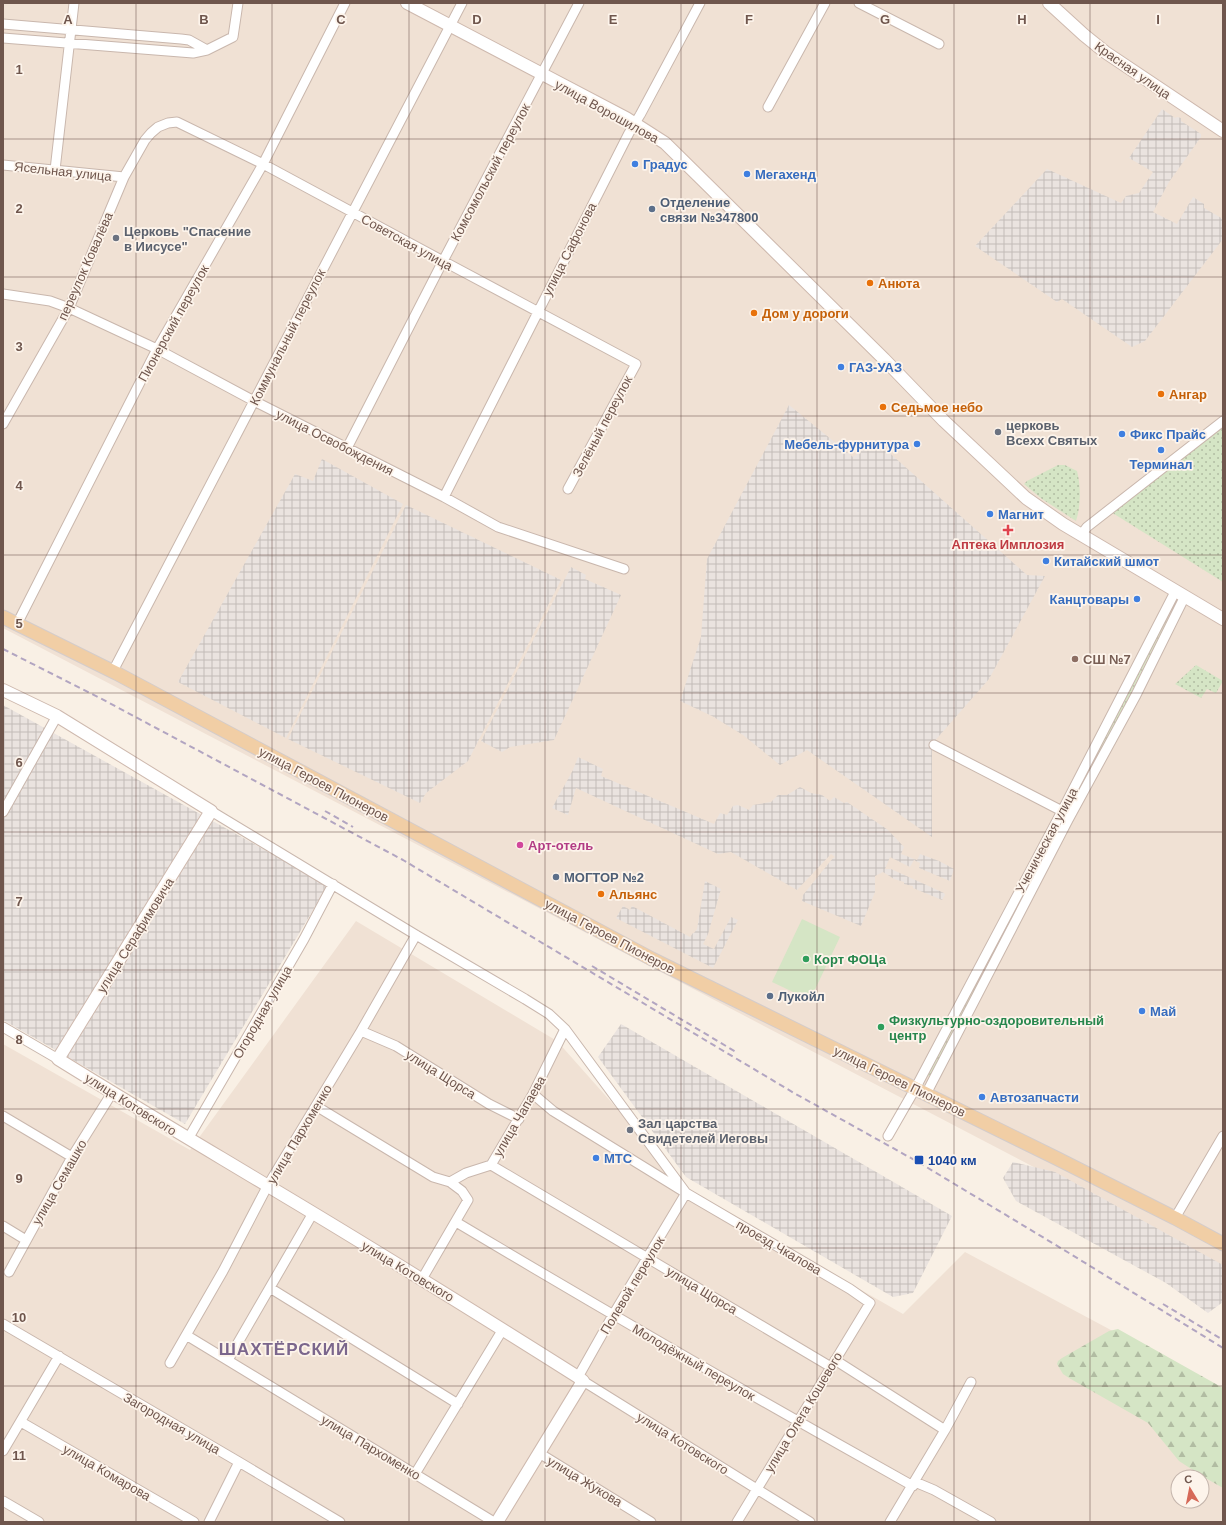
<svg xmlns="http://www.w3.org/2000/svg" width="1226" height="1525" font-family="Helvetica,sans-serif">
	<style>
		.residential { fill: #f0e1d4; fill-rule: evenodd }
		.industrial { fill: url(#industrial-grid) }
		.grass { fill: url(#grass-dots) }
		.forest { fill: url(#forest-firs) }
		.garden { fill: #d5e5c5 }
		.lines { fill: none; stroke-linecap: round; stroke-linejoin: round }
		.street-casing { stroke: #c9b7ad; stroke-width: 11 }
		.secondary-casing { stroke: #ceb9ae; stroke-width: 14 }
		.primary-casing { stroke: #d4ccca; stroke-width: 15 }
		.street { stroke: #fff; stroke-width: 9 }
		.secondary { stroke: #fff; stroke-width: 12 }
		.primary { stroke: #f1cea5; stroke-width: 13 }
		.rail { stroke: #b2a5c1; stroke-width: 2; stroke-dasharray: 6 4; stroke-linecap: butt }
		.grid { fill: none; stroke: #6f564d; stroke-width: 1; stroke-opacity: 0.55 }
		.shop-dot { fill: #3f7fe0; stroke: #fdf4eb; stroke-width: 1.5 }
		.service-dot { fill: #5c6f8a; stroke: #fdf4eb; stroke-width: 1.5 }
		.worship-dot { fill: #6b7280; stroke: #fdf4eb; stroke-width: 1.5 }
		.food-dot { fill: #e8710a; stroke: #fdf4eb; stroke-width: 1.5 }
		.health-dot { fill: #e0444e; stroke: #fdf4eb; stroke-width: 1.5 }
		.education-dot { fill: #8d6e63; stroke: #fdf4eb; stroke-width: 1.5 }
		.hotel-dot { fill: #d1479c; stroke: #fdf4eb; stroke-width: 1.5 }
		.leisure-dot { fill: #2e9e5b; stroke: #fdf4eb; stroke-width: 1.5 }
		.transit-dot { fill: #1a4fb4; stroke: #fdf4eb; stroke-width: 1.5 }
		.labels { text-anchor: middle; stroke-width: 3.5; stroke-linejoin: round; paint-order: stroke }
		.street-label { font-size: 13px; fill: #6f564d; stroke: #fdf4eb }
		.shop-label { font-size: 13px; font-weight: bold; fill: #366cbe; stroke: #fdf4eb; text-anchor: start }
		.service-label { font-size: 13px; font-weight: bold; fill: #4e5e75; stroke: #fdf4eb; text-anchor: start }
		.worship-label { font-size: 13px; font-weight: bold; fill: #5b616d; stroke: #fdf4eb; text-anchor: start }
		.food-label { font-size: 13px; font-weight: bold; fill: #c56008; stroke: #fdf4eb; text-anchor: start }
		.health-label { font-size: 13px; font-weight: bold; fill: #be3a42; stroke: #fdf4eb }
		.education-label { font-size: 13px; font-weight: bold; fill: #785e54; stroke: #fdf4eb; text-anchor: start }
		.hotel-label { font-size: 13px; font-weight: bold; fill: #b23c85; stroke: #fdf4eb; text-anchor: start }
		.leisure-label { font-size: 13px; font-weight: bold; fill: #27864d; stroke: #fdf4eb; text-anchor: start }
		.transit-label { font-size: 13px; font-weight: bold; fill: #164399; stroke: #fdf4eb; text-anchor: start }
		.district-label { font-size: 17px; font-weight: bold; letter-spacing: 1px; fill: #7b668c; stroke: #fdf4eb }
		.grid-label { font-size: 13px; text-anchor: middle; font-weight: bold; fill: #6f564d; stroke: #fdf4eb; stroke-width: 3.5; stroke-linejoin: round; paint-order: stroke }
	</style>
	<defs>
		<pattern id="industrial-grid" width="8" height="8" patternUnits="userSpaceOnUse"><rect width="8" height="8" fill="#eae3df"/><path d="M0 4h8M4 0v8" fill="none" stroke="#c2bbb7"/></pattern>
		<pattern id="grass-dots" width="8" height="8" patternUnits="userSpaceOnUse"><rect width="8" height="8" fill="#d5e5c5"/><path d="M2 2h.1M6 6h.1" fill="none" stroke="#b1bca2" stroke-width="1.8" stroke-linecap="round"/></pattern>
		<pattern id="forest-firs" width="22" height="20" patternUnits="userSpaceOnUse"><rect width="22" height="20" fill="#d5e5c5"/><path d="M5 1l3.5 6h-7zM16 11l3.5 6h-7z" fill="#b1bca2"/></pattern>
	</defs>
	<rect width="100%" height="100%" fill="#f9f0e5"/>
	<path class="residential" d="M3,3H1223V1266L3,628Z
		M356,921L557,1041L692,1193L903,1314L965,1252L1223,1390V1522H3V1044L190,1150ZM1178,1477H1202V1501H1178Z"/>
	<path class="industrial" d="M1162,109L1175,118L1177,117L1181,118V121L1201,134V137L1169,182L1153,212L1177,224L1193,197L1204,204V208L1223,219V239L1145,341L1132,347L1062,299L1057,302L975,246L1047,169L1121,203L1126,196L1139,193L1153,172L1129,158Z
		M789,405L853,457L875,440L1027,575L1045,576L989,679L932,744V837L807,750L780,765L743,735L712,716L680,701L701,637L707,559Z
		M322,459L403,504L286,738L178,682L295,474L313,481Z
		M406,505L561,580L468,761L426,793L420,803L288,739Z
		M571,567L586,575L585,579L621,595L554,740L510,747L502,752L481,741Z
		M3,705L328,885L185,1124L3,1020Z
		M578,757L603,769L601,776L714,824L720,813L727,815L733,806L738,805L749,810L753,805L771,802L778,795H787L800,787L811,793L822,795L830,801L834,797L844,803L847,802L888,830L904,847L901,854L917,860L920,854L939,861L954,869L950,881L919,868L920,863L914,860L910,867L890,857L885,869H891L944,893L945,895L942,900L913,888V886L904,884V882L894,879L883,872L875,876V892L861,926L802,901L803,895L833,858L835,857L831,854L797,890L731,852L718,854L576,788L568,815L552,808L573,770Z
		M705,881L721,889L708,934L703,944L714,949L731,917L738,920L713,968L616,918L623,906L630,910L632,906L690,937L693,933H694L697,929Z
		M621,1024L952,1216L913,1293L893,1297L686,1177L598,1057Z
		M1013,1162L1055,1172L1223,1265V1302L1208,1313L1166,1283L1016,1201L1003,1178Z"/>
	<path class="grass" d="M1223,426V582L1111,512Z
		M1058,465H1065L1077,471C1081,486 1081,506 1076,521L1042,499L1024,484L1027,481Z
		M1166,617L1168,618L1068,820L930,1077L928,1076Z
		M1196,665L1223,681L1216,693L1207,689L1201,698L1175,684Z"/>
	<path class="forest" d="M1118,1329L1223,1388V1488L1202,1476L1179,1461L1148,1423L1069,1378L1063,1374L1057,1364L1058,1361L1062,1358L1109,1331Z"/>
	<path class="garden" d="M802,919L840,937L810,1000L772,982Z"/>
	<g class="lines">
		<g class="street-casing">
			<path id="street" d="M859,3L939,44
				M3,24L181,39L189,40L207,50
				M3,38L193,53L207,50L233,37L238,3
				M768,107L825,3
				M3,165L124,177
				M55,170L74,3
				M3,294L50,301L69,308L157,349L254,401L444,497L498,527L624,569
				M3,424L69,308L124,177L145,140L151,133L158,127L168,123L177,122L263,164L443,261L636,364L568,489
				M347,448L443,261L579,3
				M444,497L629,133L640,115L700,3
				M1081,535L1087,527L1223,421
				M17,624L157,349L263,164L345,3
				M113,671L462,3
				M934,745L1062,811
				M211,811L416,935L525,999L549,1014L565,1029L686,1193L850,1289L870,1303L737,1522
				M3,812L57,716
				M3,1027L58,1059
				M361,1031L396,1046L489,1104L519,1119
				M533,1094L553,1111L686,1193L613,1315L578,1377
				M926,1094L1068,820L1136,695L1185,596
				M316,1106L433,1177L450,1182
				M3,1116L72,1157
				M888,1136L915,1089L1062,811L1176,590
				M188,1139L304,939L333,884
				M491,1165L831,1367
				M1175,1218L1223,1136
				M456,1222C607,1312 759,1400 913,1486
				M3,1226L26,1240
				M9,1272L72,1157L112,1093
				M422,1279L468,1200L462,1191L450,1182L466,1173L491,1165L533,1094L565,1029
				M270,1288L458,1404
				M3,1324L239,1462L340,1522
				M186,1335L494,1522
				M228,1360L313,1213
				M835,1360L945,1430
				M170,1363L223,1271L268,1185L361,1031L416,935
				M583,1381L810,1522
				M21,1422L194,1522
				M3,1451L59,1356
				M539,1453L651,1522
				M415,1474L503,1329
				M915,1482L934,1490L991,1522
				M3,1501L39,1522
				M209,1522L239,1462
				M890,1522L945,1430L971,1382"/>
		</g>
		<g class="secondary-casing">
			<path id="secondary" d="M407,3L626,118L665,143L884,359L944,421L1026,498L1063,524L1223,619
				M1049,3L1084,35L1105,52L1223,131
				M3,690L57,716L211,811L58,1059C127,1102 198,1144 268,1186C372,1248 475,1312 578,1377L583,1381L497,1522"/>
		</g>
		<g class="primary-casing">
			<path id="primary" d="M3,617L116,673L652,959L1056,1158L1175,1218L1223,1244"/>
		</g>
		<use href="#street" class="street"/>
		<use href="#secondary" class="secondary"/>
		<use href="#primary" class="primary"/>
		<path class="rail" d="M3,649L100,698L403,860L794,1093L918,1162L1069,1253L1223,1348
			M325,811L353,827
			M592,966L736,1052
			M1163,1304L1223,1340"/>
	</g>
	<path class="grid" d="M136,3V1522M272,3V1522M409,3V1522M545,3V1522M681,3V1522M817,3V1522M954,3V1522M1090,3V1522M3,139H1223M3,277H1223M3,416H1223M3,555H1223M3,693H1223M3,832H1223M3,970H1223M3,1109H1223M3,1248H1223M3,1386H1223"/>
	<g class="shop-dot">
		<circle cx="635" cy="164" r="4"/>
		<circle cx="747" cy="174" r="4"/>
		<circle cx="841" cy="367" r="4"/>
		<circle cx="1122" cy="434" r="4"/>
		<circle cx="917" cy="444" r="4"/>
		<circle cx="1161" cy="450" r="4"/>
		<circle cx="990" cy="514" r="4"/>
		<circle cx="1046" cy="561" r="4"/>
		<circle cx="1137" cy="599" r="4"/>
		<circle cx="1142" cy="1011" r="4"/>
		<circle cx="982" cy="1097" r="4"/>
		<circle cx="596" cy="1158" r="4"/>
	</g>
	<g class="service-dot">
		<circle cx="652" cy="209" r="4"/>
		<circle cx="556" cy="877" r="4"/>
		<circle cx="770" cy="996" r="4"/>
	</g>
	<g class="worship-dot">
		<circle cx="116" cy="238" r="4"/>
		<circle cx="998" cy="432" r="4"/>
		<circle cx="630" cy="1130" r="4"/>
	</g>
	<g class="food-dot">
		<circle cx="870" cy="283" r="4"/>
		<circle cx="754" cy="313" r="4"/>
		<circle cx="1161" cy="394" r="4"/>
		<circle cx="883" cy="407" r="4"/>
		<circle cx="601" cy="894" r="4"/>
	</g>
	<path class="health-dot" d="M1006 524h4v4h4v4h-4v4h-4v-4h-4v-4h4z"/>
	<circle class="education-dot" cx="1075" cy="659" r="4"/>
	<circle class="hotel-dot" cx="520" cy="845" r="4"/>
	<g class="leisure-dot">
		<circle cx="806" cy="959" r="4"/>
		<circle cx="881" cy="1027" r="4"/>
	</g>
	<rect class="transit-dot" x="914" y="1155" width="10" height="10" rx="2"/>
	<g class="labels">
		<g class="street-label">
			<text transform="translate(1133 70) rotate(35)" y="5">Красная улица</text>
			<text transform="translate(607 111) rotate(29)" y="5">улица Ворошилова</text>
			<text transform="translate(63 171) rotate(6)" y="5">Ясельная улица</text>
			<text transform="translate(490 172) rotate(-62)" y="5">Комсомольский переулок</text>
			<text transform="translate(407 242) rotate(29)" y="5">Советская улица</text>
			<text transform="translate(569 249) rotate(-63)" y="5">улица Сафонова</text>
			<text transform="translate(85 266) rotate(-66)" y="5">переулок Ковалёва</text>
			<text transform="translate(173 323) rotate(-61)" y="5">Пионерский переулок</text>
			<text transform="translate(287 337) rotate(-63)" y="5">Коммунальный переулок</text>
			<text transform="translate(602 426) rotate(-62)" y="5">Зелёный переулок</text>
			<text transform="translate(335 442) rotate(27)" y="5">улица Освобождения</text>
			<text transform="translate(324 784) rotate(28)" y="5">улица Героев Пионеров</text>
			<text transform="translate(1046 840) rotate(-62)" y="5">Ученическая улица</text>
			<text transform="translate(135 935) rotate(-58)" y="5">улица Серафимовича</text>
			<text transform="translate(610 936) rotate(28)" y="5">улица Героев Пионеров</text>
			<text transform="translate(262 1012) rotate(-60)" y="5">Огородная улица</text>
			<text transform="translate(441 1074) rotate(32)" y="5">улица Щорса</text>
			<text transform="translate(900 1081) rotate(26)" y="5">улица Героев Пионеров</text>
			<text transform="translate(131 1104) rotate(32)" y="5">улица Котовского</text>
			<text transform="translate(519 1116) rotate(-60)" y="5">улица Чапаева</text>
			<text transform="translate(299 1134) rotate(-59)" y="5">улица Пархоменко</text>
			<text transform="translate(59 1182) rotate(-60)" y="5">улица Семашко</text>
			<text transform="translate(779 1247) rotate(30)" y="5">проезд Чкалова</text>
			<text transform="translate(408 1271) rotate(31)" y="5">улица Котовского</text>
			<text transform="translate(632 1285) rotate(-59)" y="5">Полевой переулок</text>
			<text transform="translate(702 1290) rotate(31)" y="5">улица Щорса</text>
			<text transform="translate(694 1362) rotate(30)" y="5">Молодёжный переулок</text>
			<text transform="translate(803 1412) rotate(-59)" y="5">улица Олега Кошевого</text>
			<text transform="translate(172 1423) rotate(30)" y="5">Загородная улица</text>
			<text transform="translate(683 1443) rotate(32)" y="5">улица Котовского</text>
			<text transform="translate(371 1447) rotate(31)" y="5">улица Пархоменко</text>
			<text transform="translate(107 1472) rotate(30)" y="5">улица Комарова</text>
			<text transform="translate(585 1481) rotate(31)" y="5">улица Жукова</text>
		</g>
		<g class="shop-label">
			<text x="643" y="169">Градус</text>
			<text x="755" y="179">Мегахенд</text>
			<text x="849" y="372">ГАЗ-УАЗ</text>
			<text x="1130" y="439">Фикс Прайс</text>
			<text x="909" y="449" text-anchor="end">Мебель-фурнитура</text>
			<text x="1161" y="469" text-anchor="middle">Терминал</text>
			<text x="998" y="519">Магнит</text>
			<text x="1054" y="566">Китайский шмот</text>
			<text x="1129" y="604" text-anchor="end">Канцтовары</text>
			<text x="1150" y="1016">Май</text>
			<text x="990" y="1102">Автозапчасти</text>
			<text x="604" y="1163">МТС</text>
		</g>
		<g class="service-label">
			<text x="660" y="207">Отделение<tspan x="660" dy="15">связи №347800</tspan></text>
			<text x="564" y="882">МОГТОР №2</text>
			<text x="778" y="1001">Лукойл</text>
		</g>
		<g class="worship-label">
			<text x="124" y="236">Церковь "Спасение<tspan x="124" dy="15">в Иисусе"</tspan></text>
			<text x="1006" y="430">церковь<tspan x="1006" dy="15">Всехх Святых</tspan></text>
			<text x="638" y="1128">Зал царства<tspan x="638" dy="15">Свидетелей Иеговы</tspan></text>
		</g>
		<g class="food-label">
			<text x="878" y="288">Анюта</text>
			<text x="762" y="318">Дом у дороги</text>
			<text x="1169" y="399">Ангар</text>
			<text x="891" y="412">Cедьмое небо</text>
			<text x="609" y="899">Альянс</text>
		</g>
		<g class="health-label">
			<text x="1008" y="549">Аптека Имплозия</text>
		</g>
		<g class="education-label">
			<text x="1083" y="664">СШ №7</text>
		</g>
		<g class="hotel-label">
			<text x="528" y="850">Арт-отель</text>
		</g>
		<g class="leisure-label">
			<text x="814" y="964">Корт ФОЦа</text>
			<text x="889" y="1025">Физкультурно-оздоровительный<tspan x="889" dy="15">центр</tspan></text>
		</g>
		<g class="transit-label">
			<text x="928" y="1165">1040 км</text>
		</g>
		<g class="district-label">
			<text x="284" y="1355">ШАХТЁРСКИЙ</text>
		</g>
	</g>
	<g class="grid-label">
		<text x="68" y="24">A</text>
		<text x="204" y="24">B</text>
		<text x="341" y="24">C</text>
		<text x="477" y="24">D</text>
		<text x="613" y="24">E</text>
		<text x="749" y="24">F</text>
		<text x="885" y="24">G</text>
		<text x="1022" y="24">H</text>
		<text x="1158" y="24">I</text>
		<text x="19" y="74">1</text>
		<text x="19" y="213">2</text>
		<text x="19" y="351">3</text>
		<text x="19" y="490">4</text>
		<text x="19" y="628">5</text>
		<text x="19" y="767">6</text>
		<text x="19" y="906">7</text>
		<text x="19" y="1044">8</text>
		<text x="19" y="1183">9</text>
		<text x="19" y="1322">10</text>
		<text x="19" y="1460">11</text>
	</g>
	<rect width="1226" height="1525" fill="none" stroke="#6f564d" stroke-width="8"/>
	<g transform="translate(1190 1489) rotate(350)"><circle r="19" fill="#fdf4eb" stroke="#c4b5ac"/>
	<path d="M0-3L7 15L0 10L-7 15Z" fill="#d66958"/>
	<text y="-6" font-size="11" font-weight="bold" text-anchor="middle" fill="#6f564d">С</text>
	</g>
</svg>
